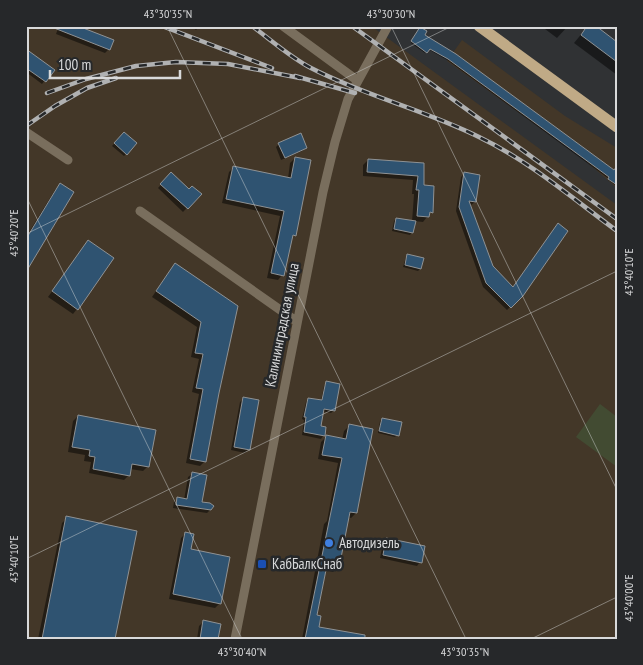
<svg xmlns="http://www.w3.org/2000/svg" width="643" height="665" font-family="'PT Sans Narrow',sans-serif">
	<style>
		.industrial { fill: #433728 }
		.green { fill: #424b32 }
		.shadow { fill: #0007 }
		.building { fill: #2f5371; stroke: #8f9294 }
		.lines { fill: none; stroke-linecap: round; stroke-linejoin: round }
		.minor { stroke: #796e5d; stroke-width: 9 }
		.major { stroke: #c0aa86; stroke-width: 11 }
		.rail-casing { stroke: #b0b1b2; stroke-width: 4.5 }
		.rail { stroke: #26282a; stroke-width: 2.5; stroke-dasharray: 8; stroke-linecap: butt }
		.ticks { fill: none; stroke: #d8d9da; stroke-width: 1; stroke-opacity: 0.45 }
		.shop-dot { fill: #3f7fe0; stroke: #26282a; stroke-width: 2 }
		.transit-dot { fill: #1a4fb4; stroke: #26282a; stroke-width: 2 }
		.labels { text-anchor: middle; stroke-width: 5; stroke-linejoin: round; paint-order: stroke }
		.street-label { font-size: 15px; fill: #d8d9da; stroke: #26282a }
		.poi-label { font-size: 15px; fill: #d8d9da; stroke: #26282a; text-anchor: start }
		.neatline { fill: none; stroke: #d8d9da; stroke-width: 2 }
		.ticks-label { font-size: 12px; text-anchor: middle; fill: #d8d9da }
	</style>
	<rect width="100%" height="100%" fill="#303234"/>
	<path class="industrial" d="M26,26H371L617,205V639H26Z
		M462,40L565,116L617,148V188L581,157L447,61Z"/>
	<path class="green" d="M600,404L617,417V467L576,437Z"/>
	<path class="shadow" d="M59,26L109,49L105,53L56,34Z
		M191,26H200L196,30Z
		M541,26H568L557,38Z
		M588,26L617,43V75L574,43Z
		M420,29L423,35L614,172L617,183L615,185L608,180L609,179L447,60L428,49L425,53L411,43Z
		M26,50L53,70L42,84L26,72Z
		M124,133L135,144L124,156L112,146Z
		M279,144L306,148L302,151L281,160L276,147Z
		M295,158L294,235L291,239L282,275L278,280L267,278L280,216L222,203L229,172L234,167L288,179L290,163Z
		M368,160L422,164V186L431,212L423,222L414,221L412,232L410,235L392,231L394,221L396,219L412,222L414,194H412L413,180L363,176V165Z
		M171,174L189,190L200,194L183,212L158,188Z
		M464,174L475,202L471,205H469L492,267L522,295L507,310L483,287L456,211L461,177Z
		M60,185L26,270V237L55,190Z
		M88,242L77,309L73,314L48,297Z
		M408,255L420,269L418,271L403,267L406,257Z
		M171,269L237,306L205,461L200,466L186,463L199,394L192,392L199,359L191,357L197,327L152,297Z
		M326,383L334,410L331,413L322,411L319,427L325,428L323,436L321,439L302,435L304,420L302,419L306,402L308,399L321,401L324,386Z
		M243,399L249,449L245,453L231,450L240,402Z
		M78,416L148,466L143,471L130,469L129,475L124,480L89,473L91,462L84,461L85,455L68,452L73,421Z
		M383,419L397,435L395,437L378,433L380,421Z
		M349,426L356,513L351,518L348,517L338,567L333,572L325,570L315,616L317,628L378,639H302L324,524L327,521L338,463L318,459L321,442L326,437L342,440L344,431Z
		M192,474L200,503L210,510L207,513L173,508L174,502L178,499L184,500L188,477Z
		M67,518L114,639H38L62,523Z
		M186,533L189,550L220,603L215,608L169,599L181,538Z
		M386,540L420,562L417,566L380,558L383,543Z
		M204,621L217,639H197L199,626Z"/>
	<path class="building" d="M49,26H78L114,40L110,50Z
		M587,26H596L617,42V62L581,35Z
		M420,27L427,31L425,35L456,54L614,170L617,166V185L608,179L609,177L448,59L430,49L427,53L411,41Z
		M26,49L55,70L46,82L26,68Z
		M124,132L137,143L127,155L114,143Z
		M301,133L307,148L285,158L278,143Z
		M295,157L311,160L296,236L293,235L284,276L271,273L284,211L226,199L233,166L291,178Z
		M368,159L424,163V185L434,186L433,213L430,212L429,217L417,216L419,190H416L418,176L367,172Z
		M171,172L189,189L192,186L202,194L188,209L160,184Z
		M464,172L480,175L476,202L469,201L493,266L513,287L558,223L568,231L523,296L511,308L486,283L459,207Z
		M60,183L74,192L26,272V239Z
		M396,218L416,221L413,233L394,229Z
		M88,240L114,258L78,310L52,291Z
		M407,254L424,258L421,269L405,265Z
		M175,263L238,306L219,393L206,462L190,459L203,389L196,388L203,354L195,353L201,322L156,291Z
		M326,381L340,384L335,411L324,409L321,426L326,427L325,436L304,432L306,417H304L308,398L322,400Z
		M243,397L259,400L250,450L234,447Z
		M78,415L156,430L149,467L132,464L130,476L93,469L95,457L89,456L90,450L72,447Z
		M382,418L402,422L399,436L379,431Z
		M349,424L373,429L357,513L350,512L339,568L327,565L317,615L321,616L319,627L365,635V639H305L342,458L322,455L326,435L346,439Z
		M192,472L207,475L202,502L210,503L214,506L211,510L176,505L177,497L187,499Z
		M66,516L137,531L115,639H42Z
		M185,532L194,534L191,549L230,557L221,604L173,594Z
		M386,538L425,546L422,563L383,555Z
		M203,620L221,624L218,639H200Z"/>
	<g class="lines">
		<path class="minor" d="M283,26L358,81
			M26,132L68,160
			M140,211L296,321
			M235,639L323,192L335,142L348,99L388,26"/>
		<path class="major" d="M479,26L617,127"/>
		<g class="rail-casing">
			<path id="rail" d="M162,26L272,68
				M252,26C271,40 290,57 311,68C365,96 425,110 479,137C529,161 572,198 617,231
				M352,26L617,219
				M295,76L355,93
				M47,93L86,79L136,66L176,62L228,64L300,78
				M26,126L55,106L87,88L116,78"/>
		</g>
		<use href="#rail" class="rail"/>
	</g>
	<path class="ticks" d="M167,26L466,639M391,26L617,490M614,26L617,31M26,196L242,639M26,234L452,26M26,559L617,271M531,639L617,597"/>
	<circle class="shop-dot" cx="329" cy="543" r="5"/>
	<rect class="transit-dot" x="257" y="559" width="10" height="10" rx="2.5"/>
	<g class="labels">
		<g class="street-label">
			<text transform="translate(282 325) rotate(-79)" y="5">Калининградская улица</text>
		</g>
		<g class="poi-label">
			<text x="339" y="548">Автодизель</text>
			<text x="272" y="569">КабБалкСнаб</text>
		</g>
	</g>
	<rect width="643" height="665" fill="none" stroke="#26282a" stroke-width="55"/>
	<path d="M50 70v8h130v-8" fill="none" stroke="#d8d9da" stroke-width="2.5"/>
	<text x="58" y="70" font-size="15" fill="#d8d9da" stroke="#26282a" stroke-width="4" paint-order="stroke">100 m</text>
	<rect x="28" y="28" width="588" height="610" class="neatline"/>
	<g class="ticks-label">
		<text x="168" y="18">43°30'35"N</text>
		<text x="391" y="18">43°30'30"N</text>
		<text transform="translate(14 233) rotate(-90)" y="4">43°40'20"E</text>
		<text transform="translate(629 272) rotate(-90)" y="4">43°40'10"E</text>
		<text transform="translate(14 559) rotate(-90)" y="4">43°40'10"E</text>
		<text transform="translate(629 598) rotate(-90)" y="4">43°40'00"E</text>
		<text x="242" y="656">43°30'40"N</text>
		<text x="465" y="656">43°30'35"N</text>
	</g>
</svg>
